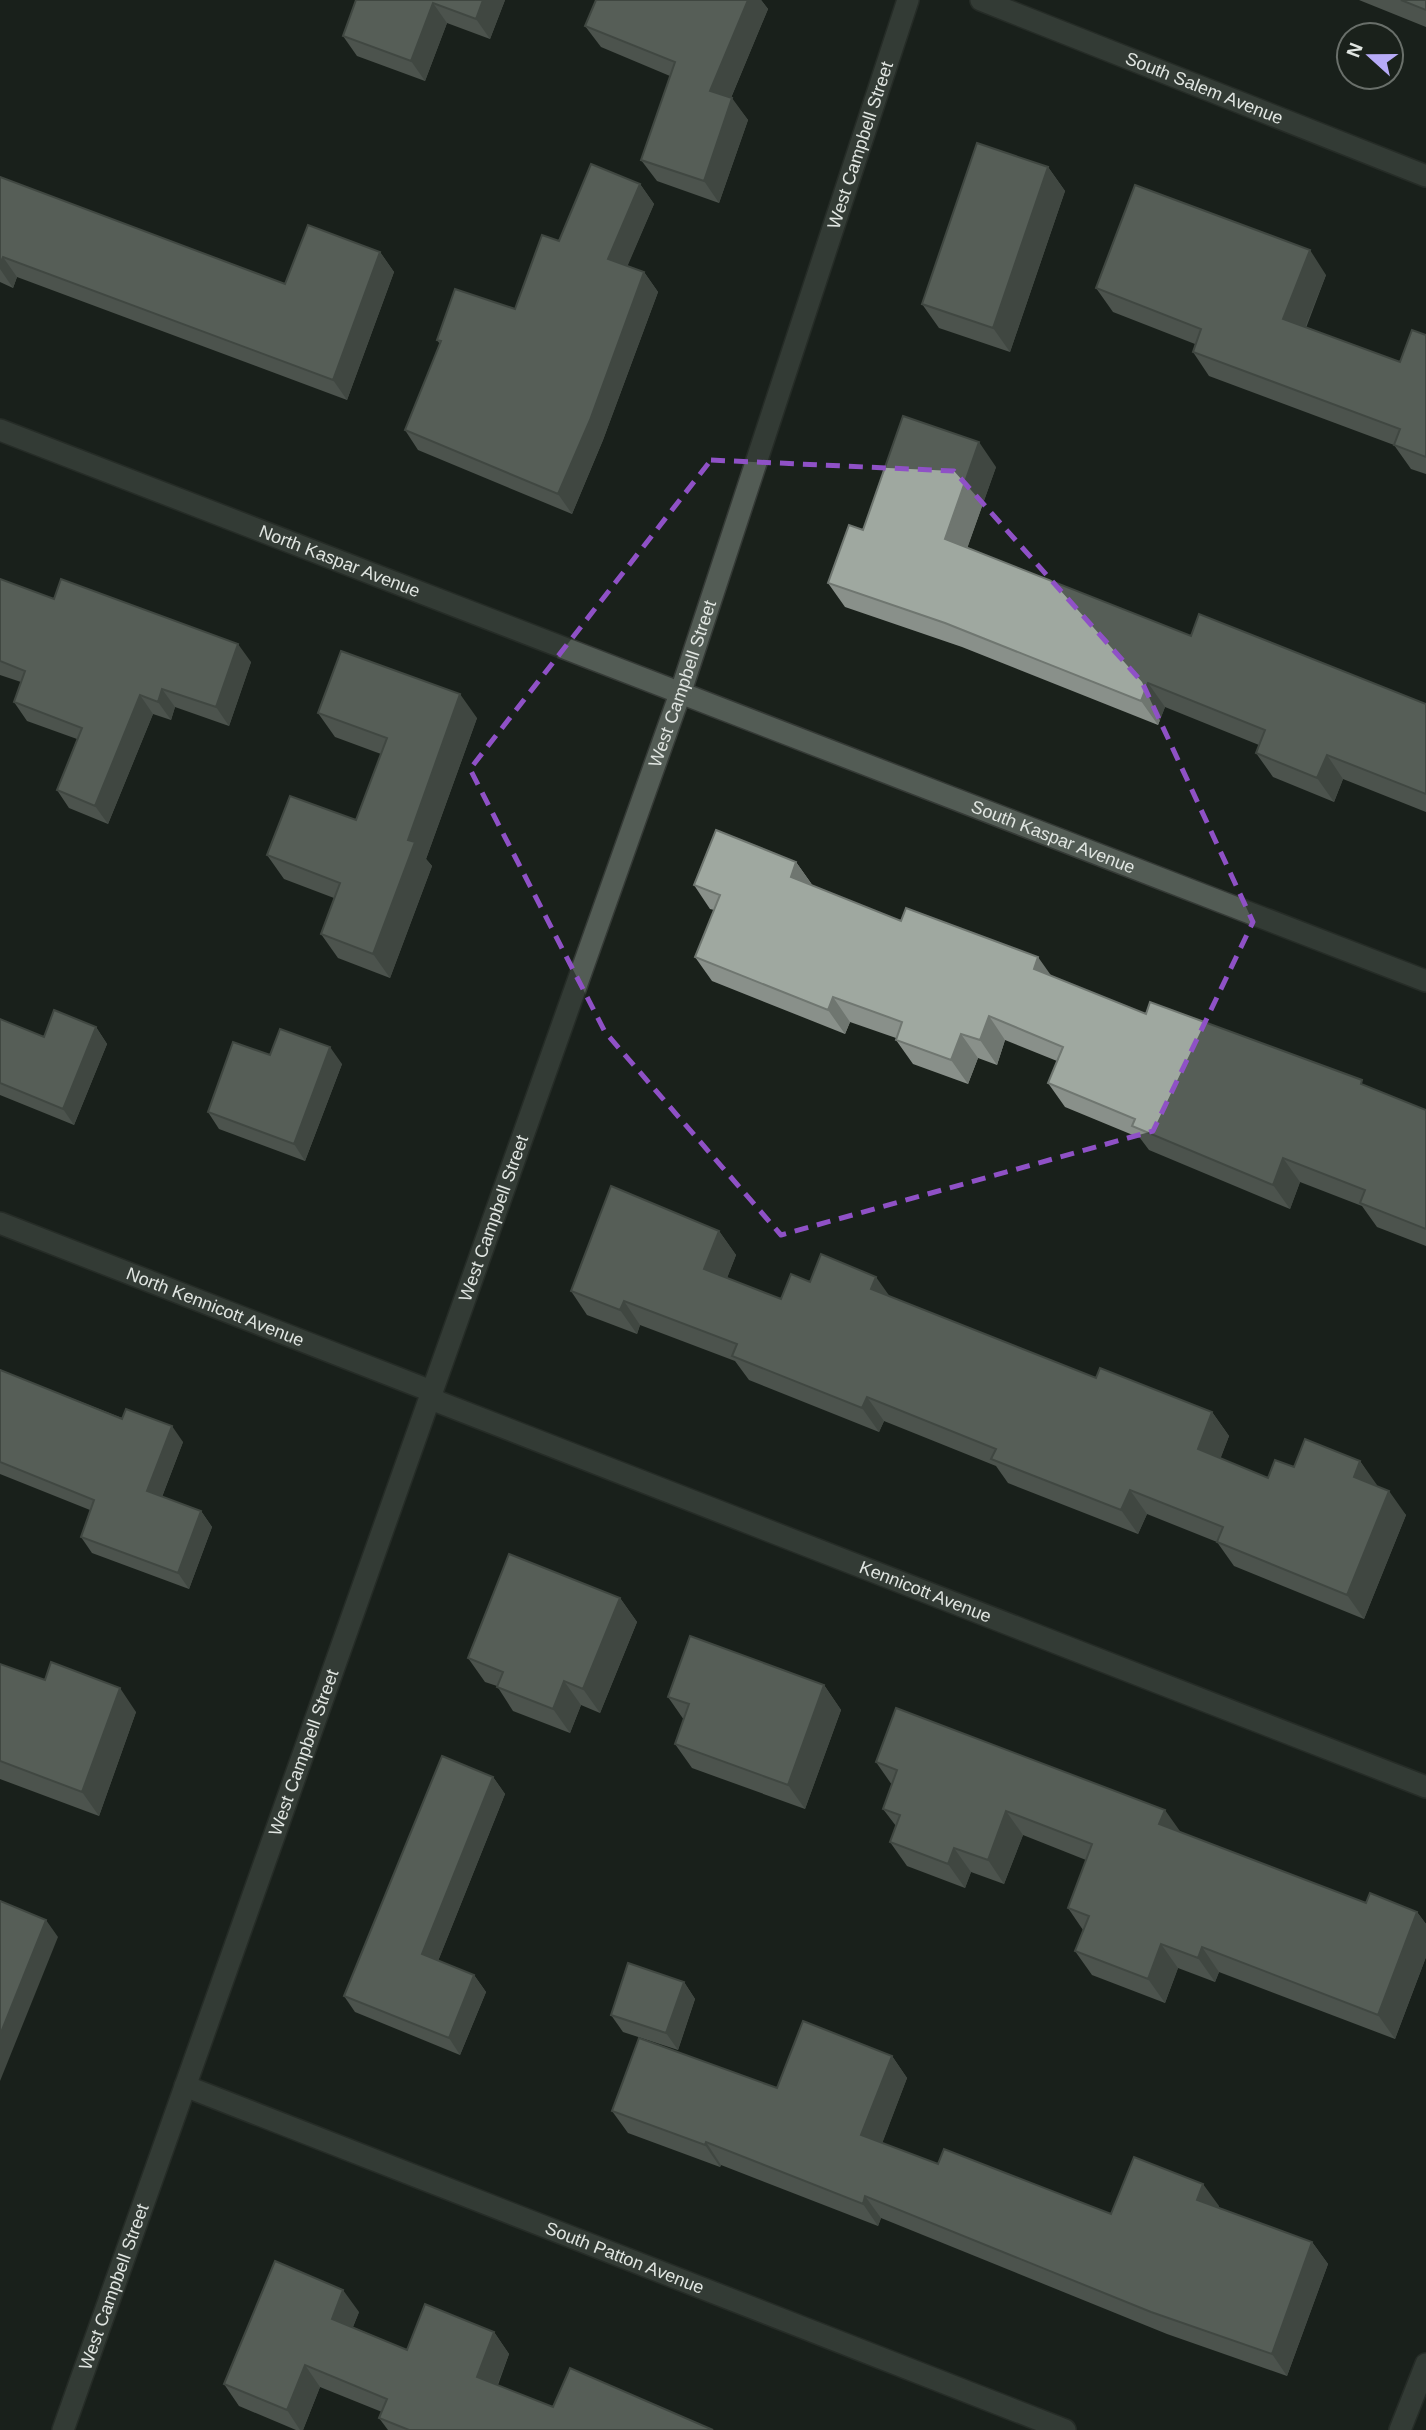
<svg xmlns="http://www.w3.org/2000/svg" width="1426" height="2430" font-family="Arial,sans-serif">
	<style>
		.lines { fill: none; stroke-linecap: round; stroke-linejoin: round }
		.street-casing { stroke: #353a36; stroke-width: 24 }
		.street { stroke: #535c55; stroke-width: 21 }
		.wall { fill: #89908a }
		.shaded-wall { fill: #6f7670 }
		.building { fill: #9fa8a0; stroke: #6f7670; stroke-width: 2 }
		.marked { fill: none; stroke: #8f51c6; stroke-width: 5; stroke-dasharray: 14 9; stroke-linejoin: round }
		.labels { text-anchor: middle; stroke-width: 7; stroke-linejoin: round; paint-order: stroke }
		.street-label { font-size: 18px; fill: #e0e5e1; stroke: #1a211b }
	</style>
	<rect width="100%" height="100%" fill="#1a211b"/>
	<g class="lines">
		<g class="street-casing">
			<g id="street">
				<path id="s1" d="M981,0L1426,176"/>
				<path id="s2" d="M0,430L1426,981"/>
				<path id="s3" d="M0,1223L431,1391L436,1401L1426,1787"/>
				<path id="s4" d="M185,2086L1065,2430"/>
				<path id="s5" d="M63,2430L681,691L908,0"/>
				<path d="M1400,2430L1426,2364"/>
			</g>
		</g>
		<use href="#street" class="street"/>
	</g>
	<path class="wall" d="M356,0H505L490,39L447,23L425,81L357,56L343,36Z
		M596,0H761L768,9L731,98L748,120L719,203L657,181L641,160L670,76L601,47L585,26Z
		M1359,0H1426V27Z
		M1048,167L1065,191L1010,352L939,328L922,304Z
		M0,177L285,284L380,252L394,272L347,400L17,277L13,288L0,282Z
		M640,184L654,204L627,266L644,272L658,292L603,440L572,514L418,450L405,430L440,344L437,340L515,309L559,241Z
		M1326,275L1306,328L1400,362L1426,335V474L1411,469L1394,445L1209,376L1193,352L1195,344L1113,312L1096,288Z
		M996,467L967,548L1191,636L1426,704V812L1343,779L1334,802L1273,777L1256,753L1259,745L1165,707L1158,725L962,647L845,607L828,583L863,530Z
		M0,579L54,599L251,662L229,726L175,707L171,720L153,714L108,824L69,808L57,790L77,739L27,721L14,702L21,682L0,675Z
		M318,713L477,718L426,859L432,866L390,978L338,958L321,934L334,898L284,879L267,855L356,820L381,754L335,737Z
		M796,862L813,886L901,921L1052,976L1146,1014L1366,1086L1426,1110V1246L1377,1227L1362,1206L1300,1182L1290,1209L1149,1150L1140,1138L1065,1107L1048,1083L1057,1061L1005,1040L997,1065L978,1058L968,1084L913,1064L896,1040V1038L850,1022L845,1034L712,981L695,957L714,910L710,909L694,885Z
		M0,1019L44,1037L96,1027L107,1044L74,1125L0,1095Z
		M270,1055L342,1064L305,1161L219,1129L208,1112Z
		M719,1231L736,1255L727,1278L781,1299L810,1282L889,1296L1096,1378L1212,1412L1229,1436L1220,1459L1268,1478L1294,1467L1360,1461L1376,1486L1406,1515L1364,1619L1234,1566L1217,1542L1147,1514L1138,1534L1008,1483L996,1466L884,1421L879,1432L749,1380L735,1361L640,1325L637,1334L587,1315L571,1291Z
		M0,1370L183,1442L162,1497L201,1511L212,1527L189,1589L92,1553L81,1537L90,1510L0,1474Z
		M620,1598L637,1622L600,1713L581,1705L570,1733L513,1711L497,1686L485,1682L468,1658Z
		M0,1664L136,1712L99,1816L0,1779Z
		M824,1685L841,1710L805,1809L692,1768L675,1744L684,1720L668,1697Z
		M876,1762L1180,1832L1366,1903L1417,1912L1426,1924V1957L1395,2039L1219,1972L1215,1982L1178,1968L1165,2003L1092,1975L1075,1951L1083,1930L1068,1908L1086,1860L1023,1835L1004,1884L971,1872L965,1888L907,1866L890,1842L896,1826L883,1809L892,1785Z
		M493,1777L505,1794L438,1961L474,1975L486,1992L460,2055L355,2012L344,1996Z
		M684,1982L695,1999L678,2050L623,2032L611,2015Z
		M892,2056L907,2078L882,2143L938,2164L1111,2214L1219,2206L1218,2208L1312,2242L1328,2264L1287,2376L1167,2334L881,2218L878,2226L721,2165L720,2167L628,2133L612,2111L777,2088Z
		M359,2312L353,2327L407,2350L494,2332L509,2354L498,2385L553,2407L713,2430H388L379,2418L382,2412L320,2387L303,2430H296L239,2406L224,2384Z"/>
	<path class="shaded-wall" d="M483,0H505L490,39L476,19Z
		M748,0H761L768,9L725,112L710,91Z
		M433,3L447,23L425,81L411,61Z
		M732,98L748,120L719,203L704,181Z
		M1048,167L1065,191L1010,352L993,328Z
		M640,184L654,204L622,279L608,259Z
		M1310,250L1326,275L1299,343L1283,319Z
		M380,252L394,272L347,400L333,380Z
		M3,257L17,277L13,288L0,269V264Z
		M644,272L658,292L603,440L572,514L558,494Z
		M979,442L996,467L962,563L945,539Z
		M238,644L251,662L229,726L216,707Z
		M1148,683L1165,707L1158,725L1141,701Z
		M162,689L175,707L171,720L158,702Z
		M460,694L477,718L426,859L432,866L390,978L373,954L408,840Z
		M140,695L153,714L108,824L95,806Z
		M1327,755L1343,779L1334,802L1317,778Z
		M796,862L813,886L791,877Z
		M1038,957L1055,981L1034,969Z
		M833,997L850,1022L845,1034L828,1010Z
		M989,1016L1005,1040L997,1065L980,1040Z
		M96,1027L107,1044L74,1125L63,1109Z
		M961,1034L978,1058L968,1084L951,1060Z
		M330,1047L342,1064L305,1161L294,1144Z
		M1283,1158L1300,1182L1290,1209L1273,1185Z
		M719,1231L736,1255L721,1293L704,1269Z
		M876,1277L893,1301L871,1289Z
		M624,1301L640,1325L637,1334L620,1310Z
		M867,1397L884,1421L879,1432L862,1408Z
		M1212,1412L1229,1436L1215,1473L1198,1449Z
		M172,1426L183,1442L158,1507L147,1491Z
		M1360,1461L1377,1485L1371,1501L1354,1477Z
		M1130,1490L1147,1514L1138,1534L1121,1510Z
		M1389,1491L1406,1515L1364,1619L1347,1595Z
		M201,1511L212,1527L189,1589L178,1573Z
		M620,1598L637,1622L600,1713L583,1689Z
		M564,1681L581,1705L570,1733L553,1709Z
		M824,1685L841,1710L805,1809L788,1785Z
		M120,1688L136,1712L99,1816L82,1792Z
		M493,1777L505,1794L434,1971L422,1954Z
		M1165,1810L1182,1834L1159,1824Z
		M1006,1811L1023,1835L1004,1884L988,1860Z
		M954,1848L971,1872L965,1888L948,1864Z
		M1417,1912L1426,1924V1957L1395,2039L1378,2015Z
		M46,1920L58,1937L0,2081V2035Z
		M1161,1944L1178,1968L1165,2003L1148,1979Z
		M1202,1947L1219,1972L1215,1982L1198,1958Z
		M474,1975L486,1992L460,2055L449,2038Z
		M684,1982L695,1999L678,2050L666,2033Z
		M892,2056L907,2078L877,2157L861,2135Z
		M706,2142L721,2165L720,2167L705,2145Z
		M1203,2184L1219,2206L1212,2222L1197,2200Z
		M865,2196L881,2218L878,2226L863,2204Z
		M1312,2242L1328,2264L1287,2376L1272,2354Z
		M343,2290L359,2312L347,2341L332,2319Z
		M494,2332L509,2354L492,2399L477,2377Z
		M305,2365L320,2387L303,2430H300L287,2410Z"/>
	<path class="building" d="M356,0H483L476,19L433,3L411,61L343,36Z
		M596,0H748L710,91L732,98L704,181L641,160L675,62L585,26Z
		M1401,0H1426V10Z
		M977,143L1048,167L993,328L922,304Z
		M591,164L640,184L608,259L644,272L590,420L558,494L405,430L441,341L437,340L455,289L515,309L542,235L559,241Z
		M0,177L285,284L308,225L380,252L333,380L3,257L0,264Z
		M1135,185L1310,250L1283,319L1400,362L1412,330L1426,335V457L1394,445L1400,429L1193,352L1201,329L1096,288Z
		M903,416L979,442L945,539L1191,636L1199,614L1426,704V794L1327,755L1317,778L1256,753L1265,730L1148,683L1141,701L945,623L828,583L849,525L863,530Z
		M0,579L54,599L61,579L238,644L216,707L162,689L158,702L140,695L95,806L57,790L82,728L14,702L25,671L0,661Z
		M341,651L460,694L408,840L415,842L373,954L321,934L340,883L267,855L290,796L356,820L387,738L318,713Z
		M716,830L796,862L791,877L901,921L906,908L1038,957L1034,969L1146,1014L1150,1002L1362,1080L1361,1084L1426,1110V1229L1360,1203L1365,1190L1283,1158L1273,1185L1132,1126L1135,1119L1048,1083L1063,1047L989,1016L980,1040L961,1034L951,1060L896,1040L902,1022L833,997L828,1010L695,957L720,895L694,885Z
		M54,1010L96,1027L63,1109L0,1083V1019L44,1037Z
		M280,1029L330,1047L294,1144L208,1112L233,1042L270,1055Z
		M611,1186L719,1231L704,1269L781,1299L791,1274L810,1282L821,1254L876,1277L871,1289L1096,1378L1100,1368L1212,1412L1198,1449L1268,1478L1275,1460L1294,1467L1305,1439L1360,1461L1354,1477L1389,1491L1347,1595L1217,1542L1223,1527L1130,1490L1121,1510L991,1459L996,1449L867,1397L862,1408L732,1356L737,1344L624,1301L620,1310L571,1291Z
		M0,1370L122,1419L126,1409L172,1426L147,1491L201,1511L178,1573L81,1537L94,1500L0,1462Z
		M509,1554L620,1598L583,1689L564,1681L553,1709L497,1687L503,1672L468,1658Z
		M690,1636L824,1685L788,1785L675,1744L689,1704L668,1697Z
		M51,1662L120,1688L82,1792L0,1761V1664L45,1680Z
		M896,1708L1165,1810L1159,1824L1366,1903L1370,1893L1417,1912L1378,2015L1202,1947L1198,1958L1161,1944L1148,1979L1075,1951L1089,1916L1068,1908L1092,1844L1006,1811L988,1860L954,1848L948,1864L890,1842L900,1815L883,1809L897,1770L876,1762Z
		M442,1756L493,1777L422,1954L474,1975L449,2038L344,1996Z
		M0,1901L46,1920L0,2035Z
		M628,1963L684,1982L666,2033L611,2015Z
		M803,2021L892,2056L861,2135L938,2164L944,2149L1111,2214L1134,2157L1203,2184L1197,2200L1312,2242L1272,2354L1151,2312L865,2196L863,2204L706,2142L705,2145L612,2111L639,2038L777,2088Z
		M275,2261L343,2290L332,2319L407,2350L425,2304L494,2332L477,2377L553,2407L570,2368L713,2430H409L379,2418L387,2399L305,2365L287,2410L224,2384Z"/>
	<path d="M0 0H1426V2430H0ZM711,460L954,471L1142,682L1253,922L1153,1131L781,1235L605,1032L470,769Z" fill="#1a211b" fill-opacity=".55" fill-rule="evenodd"/>
	<path class="marked" d="M711,460L954,471L1142,682L1253,922L1153,1131L781,1235L605,1032L470,769Z"/>
	<g class="labels">
		<g class="street-label">
			<text dy="6" stroke="none"><textPath href="#s1" startOffset="240">South Salem Avenue</textPath></text>
			<text dy="6" stroke="none"><textPath href="#s5" startOffset="2420">West Campbell Street</textPath></text>
			<text dy="6" stroke="none"><textPath href="#s2" startOffset="364">North Kaspar Avenue</textPath></text>
			<text dy="6" stroke="none"><textPath href="#s5" startOffset="1853">West Campbell Street</textPath></text>
			<text dy="6" stroke="none"><textPath href="#s2" startOffset="1129">South Kaspar Avenue</textPath></text>
			<text dy="6" stroke="none"><textPath href="#s5" startOffset="1286">West Campbell Street</textPath></text>
			<text dy="6" stroke="none"><textPath href="#s3" startOffset="231">North Kennicott Avenue</textPath></text>
			<text dy="6" stroke="none"><textPath href="#s3" startOffset="999">Kennicott Avenue</textPath></text>
			<text dy="6" stroke="none"><textPath href="#s5" startOffset="719">West Campbell Street</textPath></text>
			<text dy="6" stroke="none"><textPath href="#s4" startOffset="472">South Patton Avenue</textPath></text>
			<text dy="6" stroke="none"><textPath href="#s5" startOffset="152">West Campbell Street</textPath></text>
		</g>
	</g>
	<g transform="translate(1370 56) rotate(291)"><circle r="33" fill="#1a211b" stroke="#696f6a" stroke-width="2"/>
	<path d="M0-5L12 26L0 18L-12 26Z" fill="#b7abf7"/>
	<text y="-10" font-size="19" font-weight="bold" text-anchor="middle" fill="#e0e5e1">N</text>
	</g>
</svg>
